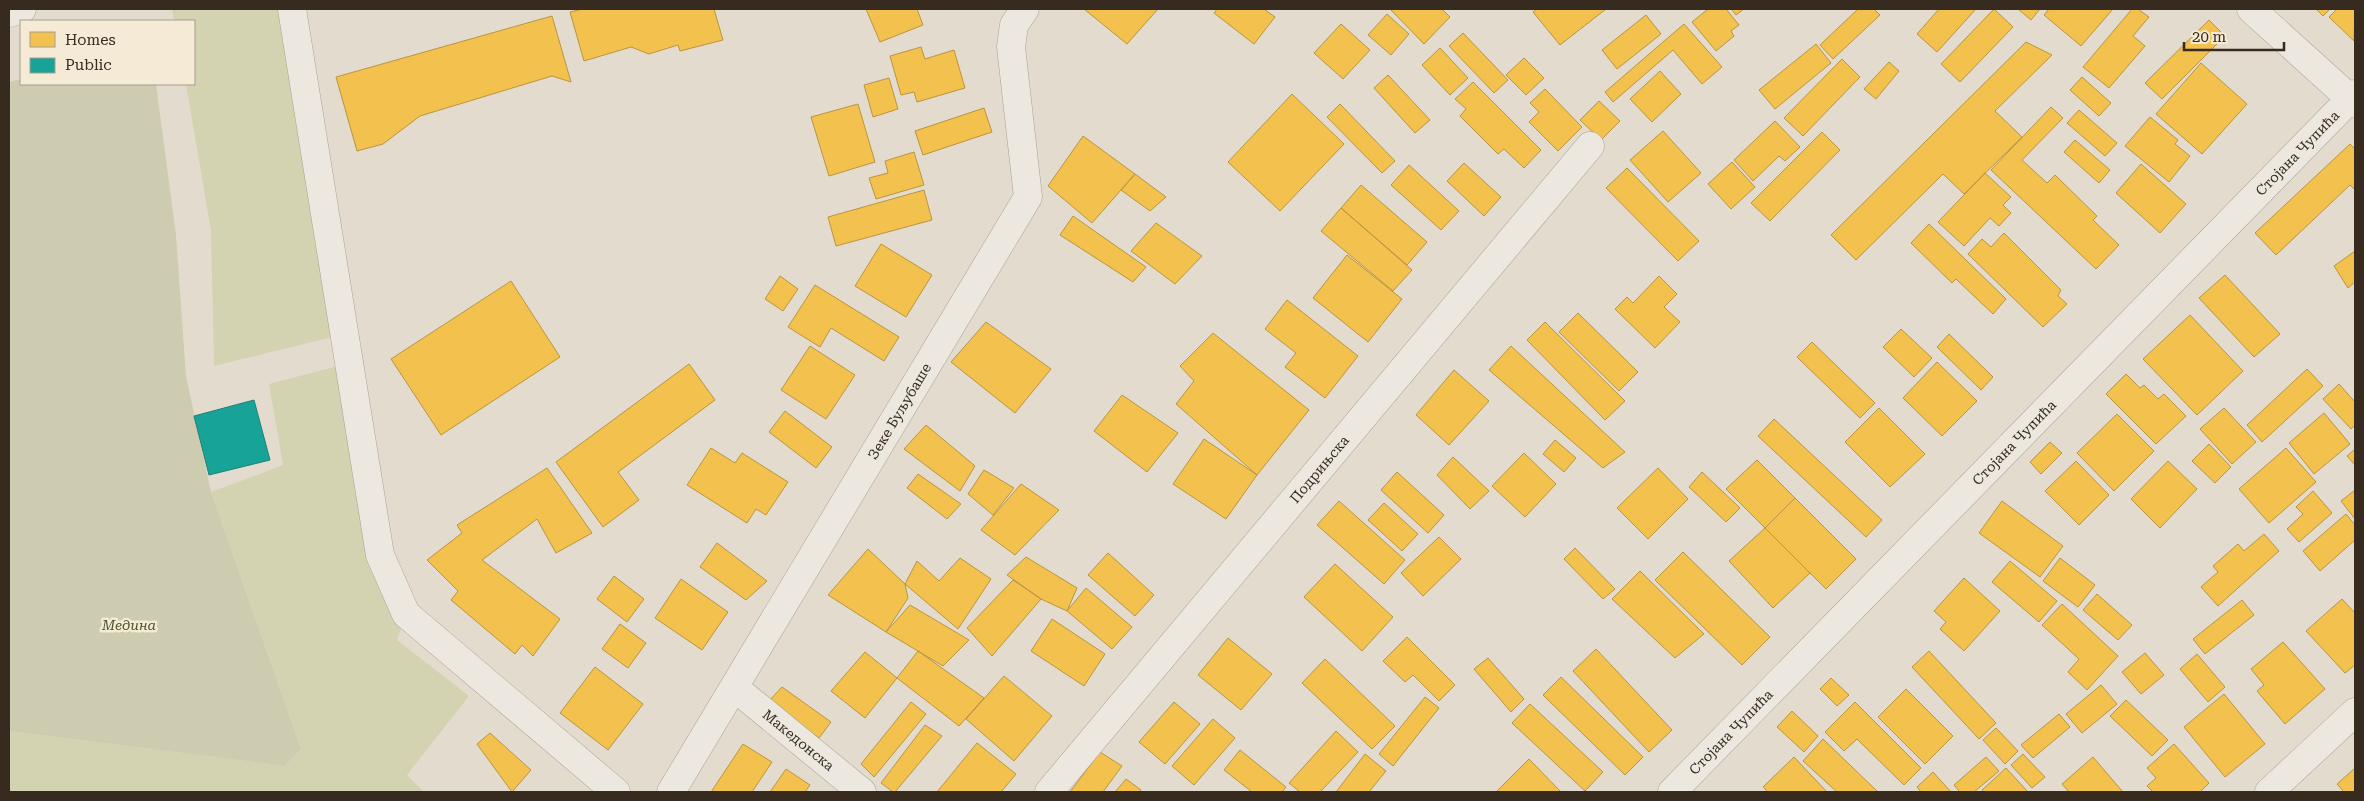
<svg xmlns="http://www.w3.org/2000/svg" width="2364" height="801" font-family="'Roboto Serif',serif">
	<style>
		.green { fill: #d3d2b1 }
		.cemetery { fill: #ceccb0 }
		.homes { fill: #f2c14e; stroke: #ba9440 }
		.public { fill: #17a398; stroke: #217f74 }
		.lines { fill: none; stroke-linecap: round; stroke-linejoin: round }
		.minor-casing { stroke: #a9a197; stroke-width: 29 }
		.minor { stroke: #ece7df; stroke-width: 28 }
		.labels { text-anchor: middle; stroke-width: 5; stroke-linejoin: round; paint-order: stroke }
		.street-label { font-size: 14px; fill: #372a1f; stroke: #f4ead5 }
		.park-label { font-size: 14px; font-style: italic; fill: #495327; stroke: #f4ead5 }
	</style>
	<rect width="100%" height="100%" fill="#e3dcce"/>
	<path class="green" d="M172,9H292L345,334L214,366L211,231L186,84H194V21H174Z
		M349,363L406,614L397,640L469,696L407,775L424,792H9V731L285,766L301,749L211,492L283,465L269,384Z"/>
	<path class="cemetery" d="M21,79V84H156L176,235L186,376L211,492L301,749L285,766L9,731V82Z"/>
	<path class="homes" d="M583,9H714L723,40L680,51L678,45L649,54L631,47L584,61L570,12Z
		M866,9H917L923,25L880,42Z
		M1084,9H1158L1127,44Z
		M1217,9H1264L1275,17L1254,44L1214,13Z
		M1390,9H1442L1450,17L1424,44Z
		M1537,9H1606L1560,45L1533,12Z
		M1708,9H1726L1739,25L1731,31L1734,36L1716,51L1692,22Z
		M1731,9H1744L1736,15Z
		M1858,9H1874L1880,15L1833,59L1820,45Z
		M1939,9H1976L1937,52L1917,34Z
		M1994,9L2013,27L1960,82L1941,64Z
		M2018,9H2040L2031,20Z
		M2049,9H2113L2081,46L2044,15Z
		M2132,9H2138L2149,17L2133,36L2145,46L2109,88L2083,67Z
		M2316,9H2330L2323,16Z
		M2337,9H2355L2354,41L2329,17Z
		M1387,14L1409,34L1391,55L1368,35Z
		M1646,15L1661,34L1617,69L1602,50Z
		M552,16L571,82L552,76L420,116L383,144L357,151L336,77Z
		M2209,20L2225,36L2162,99L2145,83Z
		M1341,24L1370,50L1343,79L1314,53Z
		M1684,24L1722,67L1702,84L1673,50L1613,102L1605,92Z
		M1463,33L1508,80L1494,93L1449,46Z
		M2026,42L2052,55L1995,111L2022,137L1964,194L1943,174L1856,260L1831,235Z
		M1816,44L1831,63L1775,109L1759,90Z
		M921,47L925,59L954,50L965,88L917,102L914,92L901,95L890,56Z
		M1440,48L1468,78L1450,95L1422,65Z
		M1524,58L1544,78L1526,95L1506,75Z
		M1842,59L1860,77L1803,136L1784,118Z
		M1889,62L1899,71L1876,99L1864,89Z
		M2201,63L2247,104L2202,154L2156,114Z
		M1660,71L1681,94L1652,122L1630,99Z
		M1388,75L1430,120L1415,133L1374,88Z
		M2082,77L2111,103L2099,116L2070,90Z
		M889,78L898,109L873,117L864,85Z
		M1473,82L1541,150L1524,168L1504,149L1498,154L1460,116L1466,109L1455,99Z
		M1545,89L1582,127L1558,151L1529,122L1539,112L1530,103Z
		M1292,94L1344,144L1280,211L1228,162Z
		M1599,101L1620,121L1601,140L1580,120Z
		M858,104L875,162L829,176L811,117Z
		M1340,104L1395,161L1382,173L1327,117Z
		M2051,107L2063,118L2022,160L2047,183L2055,175L2097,216L2093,220L2119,245L2096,269L1991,170Z
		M984,108L992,132L923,155L915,131Z
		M2079,110L2117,143L2105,156L2067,123Z
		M2150,117L2178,140L2175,144L2190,156L2169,182L2125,146Z
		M1775,121L1800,147L1785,161L1779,156L1753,181L1734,160Z
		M1663,131L1701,173L1668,202L1630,160Z
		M1822,132L1840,150L1770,221L1751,203Z
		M1083,136L1135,174L1092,223L1048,186Z
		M2075,140L2110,170L2099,183L2064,152Z
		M2350,144L2355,149V190L2350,185L2276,255L2255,233Z
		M914,152L924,185L876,199L869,178L888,173L885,161Z
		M1732,162L1755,187L1731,209L1708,184Z
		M1464,163L1501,197L1484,216L1447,181Z
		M2141,164L2186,204L2160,233L2116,193Z
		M1409,165L1459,211L1441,230L1391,185Z
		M1627,168L1699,241L1678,261L1606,188Z
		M1985,173L2011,197L2003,205L2011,213L1999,226L1990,218L1964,246L1938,222Z
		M1135,174L1166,197L1150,211L1121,190Z
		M1361,185L1427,242L1407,265L1341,208Z
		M924,190L932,220L836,246L828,217Z
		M1341,208L1412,270L1393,291L1321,231Z
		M1073,216L1146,267L1133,282L1060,235Z
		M1156,223L1202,256L1175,284L1131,251Z
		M1929,224L2006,299L1993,314L1956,279L1952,283L1911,243Z
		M2004,233L2061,290L2058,296L2067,304L2043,327L1968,254L1982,239L1991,247Z
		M881,244L932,275L906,317L855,286Z
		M2355,251V282L2348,288L2334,266Z
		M1347,255L1402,299L1368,342L1313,298Z
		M2225,275L2280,334L2254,357L2199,298Z
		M780,276L798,289L783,311L765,299Z
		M1659,276L1677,294L1664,307L1680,322L1655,348L1615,309L1627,297L1633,303Z
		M511,281L560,357L441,435L391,359Z
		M815,285L899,337L884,361L831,328L820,347L788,327Z
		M1287,300L1358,356L1325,398L1285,367L1296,353L1265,329Z
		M1578,313L1638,372L1619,391L1559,332Z
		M2190,315L2243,371L2197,415L2143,359Z
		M986,322L1051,369L1015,413L951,362Z
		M1545,322L1625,401L1605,420L1527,340Z
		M1901,329L1932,358L1914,377L1883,347Z
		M1213,333L1309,410L1257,475L1176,404L1194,381L1180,366Z
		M1949,334L1993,377L1981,390L1937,347Z
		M1812,342L1875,403L1860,418L1797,357Z
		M810,346L855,375L826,419L781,390Z
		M1511,346L1625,452L1603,468L1489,370Z
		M1937,362L1977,401L1942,436L1903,398Z
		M689,364L715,400L618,472L639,500L603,527L556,462Z
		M2307,369L2323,386L2262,442L2247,425Z
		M1454,370L1489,401L1449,445L1416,415Z
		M2126,374L2140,388L2144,385L2158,399L2164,394L2186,416L2156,444L2106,394Z
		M2339,384L2355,402V425L2351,429L2323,399Z
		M1122,395L1178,433L1147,472L1094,431Z
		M1879,408L1925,454L1890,487L1845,442Z
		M2224,408L2256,442L2232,464L2200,429Z
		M785,411L832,447L816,468L769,432Z
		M2324,413L2350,444L2314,474L2289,443Z
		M2117,414L2154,451L2114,491L2077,453Z
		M1774,419L1882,520L1866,537L1758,436Z
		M926,425L975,466L960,491L904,449Z
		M1204,439L1257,475L1226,519L1173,484Z
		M1555,440L1576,458L1564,472L1543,454Z
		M2050,442L2062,453L2041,474L2030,462Z
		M2209,444L2231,467L2215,483L2192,461Z
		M711,448L735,463L742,453L788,482L766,515L756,509L747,523L687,485Z
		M2286,448L2316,482L2269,523L2239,489Z
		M2355,449V465L2347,456Z
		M1524,453L1556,484L1525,517L1492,486Z
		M1453,457L1489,491L1470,509L1437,475Z
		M1757,460L1795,498L1765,528L1726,489Z
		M2076,461L2109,495L2079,525L2045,491Z
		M2168,461L2197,489L2160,528L2131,499Z
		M547,468L592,533L556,553L537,519L482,560L560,619L533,656L522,645L515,654L451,600L458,591L427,560L462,533L457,525Z
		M1658,468L1688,499L1648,539L1617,508Z
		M984,470L1014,488L993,515L968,494Z
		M1397,472L1444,515L1428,533L1381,490Z
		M1702,472L1740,508L1726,522L1689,487Z
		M918,474L961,504L947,519L907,488Z
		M1021,484L1059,510L1015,555L981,530Z
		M2355,490V519L2341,501Z
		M2313,491L2332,513L2299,542L2287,529L2303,514L2296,507Z
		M1795,498L1856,559L1826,589L1765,528Z
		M1339,501L1405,560L1384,584L1317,525Z
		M2002,501L2063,546L2040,577L1979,533Z
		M1384,503L1418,534L1402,551L1368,520Z
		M2346,514L2355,525V540L2320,571L2303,551Z
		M1765,528L1810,573L1773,608L1729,561Z
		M2264,534L2279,551L2218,606L2201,587L2218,572L2213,566L2238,544L2244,551Z
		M1439,537L1461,559L1423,596L1401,573Z
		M717,543L767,581L746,600L700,567Z
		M1575,548L1615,589L1603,599L1564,559Z
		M868,549L905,584L908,598L886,632L828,595Z
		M1683,552L1770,637L1742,665L1655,580Z
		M1108,553L1154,595L1135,616L1088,575Z
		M1026,557L1077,588L1067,611L1041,599L1007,575Z
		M960,558L991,579L958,629L905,584L917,561L939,581Z
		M2060,558L2095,585L2078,607L2043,581Z
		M2010,561L2057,601L2039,622L1992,582Z
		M1335,564L1393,617L1362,651L1304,597Z
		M1640,571L1704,634L1675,658L1612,599Z
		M614,576L644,599L627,622L597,599Z
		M1964,578L2000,611L1964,651L1940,629L1946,622L1934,611Z
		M681,579L728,612L702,650L655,618Z
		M1013,580L1041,599L992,656L967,628Z
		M1086,588L1132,627L1112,649L1067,611Z
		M2097,594L2132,625L2118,640L2083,610Z
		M2342,599L2355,613V665L2345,673L2306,631Z
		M2242,600L2254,615L2205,654L2193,639Z
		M2062,604L2118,656L2087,690L2068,672L2079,659L2042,625Z
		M910,605L969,640L943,666L886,632Z
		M1052,619L1105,654L1084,686L1031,651Z
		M620,624L646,643L628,668L602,649Z
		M1407,637L1455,685L1439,701L1413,675L1405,682L1383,661Z
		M1228,638L1272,674L1241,710L1198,675Z
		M2283,642L2325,689L2285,724L2257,691L2264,685L2251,669Z
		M1596,649L1672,730L1649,752L1573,671Z
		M918,651L984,698L959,726L897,678Z
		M1929,651L1996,723L1979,739L1912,667Z
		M865,652L897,678L865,718L831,691Z
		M2145,653L2164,675L2141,694L2122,672Z
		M2197,654L2225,687L2208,702L2180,669Z
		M1488,658L1524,699L1511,712L1474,669Z
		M1325,659L1395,726L1372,749L1302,683Z
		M595,667L643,704L608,750L560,713Z
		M1004,676L1052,716L1014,761L966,719Z
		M1561,677L1643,757L1625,775L1543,695Z
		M1831,678L1849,695L1837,706L1820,689Z
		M2101,685L2117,704L2082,733L2066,714Z
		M782,687L831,722L819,738L768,702Z
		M1906,689L1953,736L1925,764L1878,717Z
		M2224,694L2265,744L2225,777L2184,727Z
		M1425,697L1439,708L1393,766L1379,754Z
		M2126,700L2168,740L2152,756L2110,716Z
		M911,702L926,714L874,777L861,764Z
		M1174,702L1200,724L1165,764L1139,742Z
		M1855,702L1921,768L1904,785L1857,739L1844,751L1825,732Z
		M1530,704L1603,772L1585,791L1512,723Z
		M1792,711L1818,736L1804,752L1777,727Z
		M2059,714L2070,727L2033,758L2021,745Z
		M1213,719L1235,738L1194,785L1172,766Z
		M925,725L942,736L895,792H893L881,783Z
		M1996,728L2018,751L2005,764L1983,740Z
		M1336,731L1358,752L1320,792H1300L1289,783Z
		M490,733L531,770L512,792L477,744Z
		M1823,739L1878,792H1837L1803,761Z
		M977,743L1016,774L1001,792H937Z
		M743,744L772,762L752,792H711Z
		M2174,744L2209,783L2200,792H2153L2147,786L2156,778L2147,768Z
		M1240,750L1286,787L1282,792H1252L1224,770Z
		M1100,752L1122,766L1103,792H1070Z
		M1365,754L1386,771L1369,792H1336Z
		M2023,754L2045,777L2032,788L2011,765Z
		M1794,757L1827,792H1768L1763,787Z
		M1986,757L1999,771L1974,792H1960L1954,785Z
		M2093,757L2123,792H2069L2062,784Z
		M1529,759L1561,792H1496Z
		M2006,768L2028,792H1984L1982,790Z
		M2355,768V792H2344L2337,784Z
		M786,769L810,785L805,792H770Z
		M1933,772L1951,792H1921L1917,787Z
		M1126,779L1141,790L1139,792H1115Z"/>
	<path class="public" d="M254,400L270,460L209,475L194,416Z"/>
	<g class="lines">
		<g class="minor-casing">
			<g id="minor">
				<path d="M292,9L380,555L406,614L616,792"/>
				<path d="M2251,9L2355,103"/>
				<path d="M9,13L22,9"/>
				<path id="s1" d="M735,688L862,792"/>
				<path id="s2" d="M671,792L1028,197L1011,47L1014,25L1025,9"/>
				<path id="s3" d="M1049,792L1590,146"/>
				<path id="s4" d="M1672,792L2355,94"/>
				<path d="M2269,792L2355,712"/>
			</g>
		</g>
		<use href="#minor" class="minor"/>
	</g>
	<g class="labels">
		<g class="street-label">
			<text dy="5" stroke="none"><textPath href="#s4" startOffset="894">Стојана Чупића</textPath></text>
			<text dy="5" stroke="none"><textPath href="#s2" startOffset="444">Зеке Буљубаше</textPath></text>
			<text dy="5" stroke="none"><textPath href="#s4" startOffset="489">Стојана Чупића</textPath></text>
			<text dy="5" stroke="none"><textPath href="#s3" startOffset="421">Подрињска</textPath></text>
			<text dy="5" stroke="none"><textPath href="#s4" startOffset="84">Стојана Чупића</textPath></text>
			<text dy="5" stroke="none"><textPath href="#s1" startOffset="82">Македонска</textPath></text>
		</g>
		<g class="park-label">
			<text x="129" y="630">Медина</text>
		</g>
	</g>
	<rect width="2364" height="801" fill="none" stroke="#372a1f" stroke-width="20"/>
	<rect x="20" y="20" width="175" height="65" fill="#f4ead5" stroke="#a89d8c"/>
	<rect x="30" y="32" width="25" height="15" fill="#f2c14e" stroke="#a89d8c"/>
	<text x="65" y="45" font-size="15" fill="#372a1f">Homes</text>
	<rect x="30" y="58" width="25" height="15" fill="#17a398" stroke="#a89d8c"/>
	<text x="65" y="70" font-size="15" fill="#372a1f">Public</text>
	<path d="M2184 42v8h100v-8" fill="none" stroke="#372a1f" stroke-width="2.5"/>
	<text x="2192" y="42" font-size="15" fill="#372a1f" stroke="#f4ead5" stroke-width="4" paint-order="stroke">20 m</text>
</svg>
